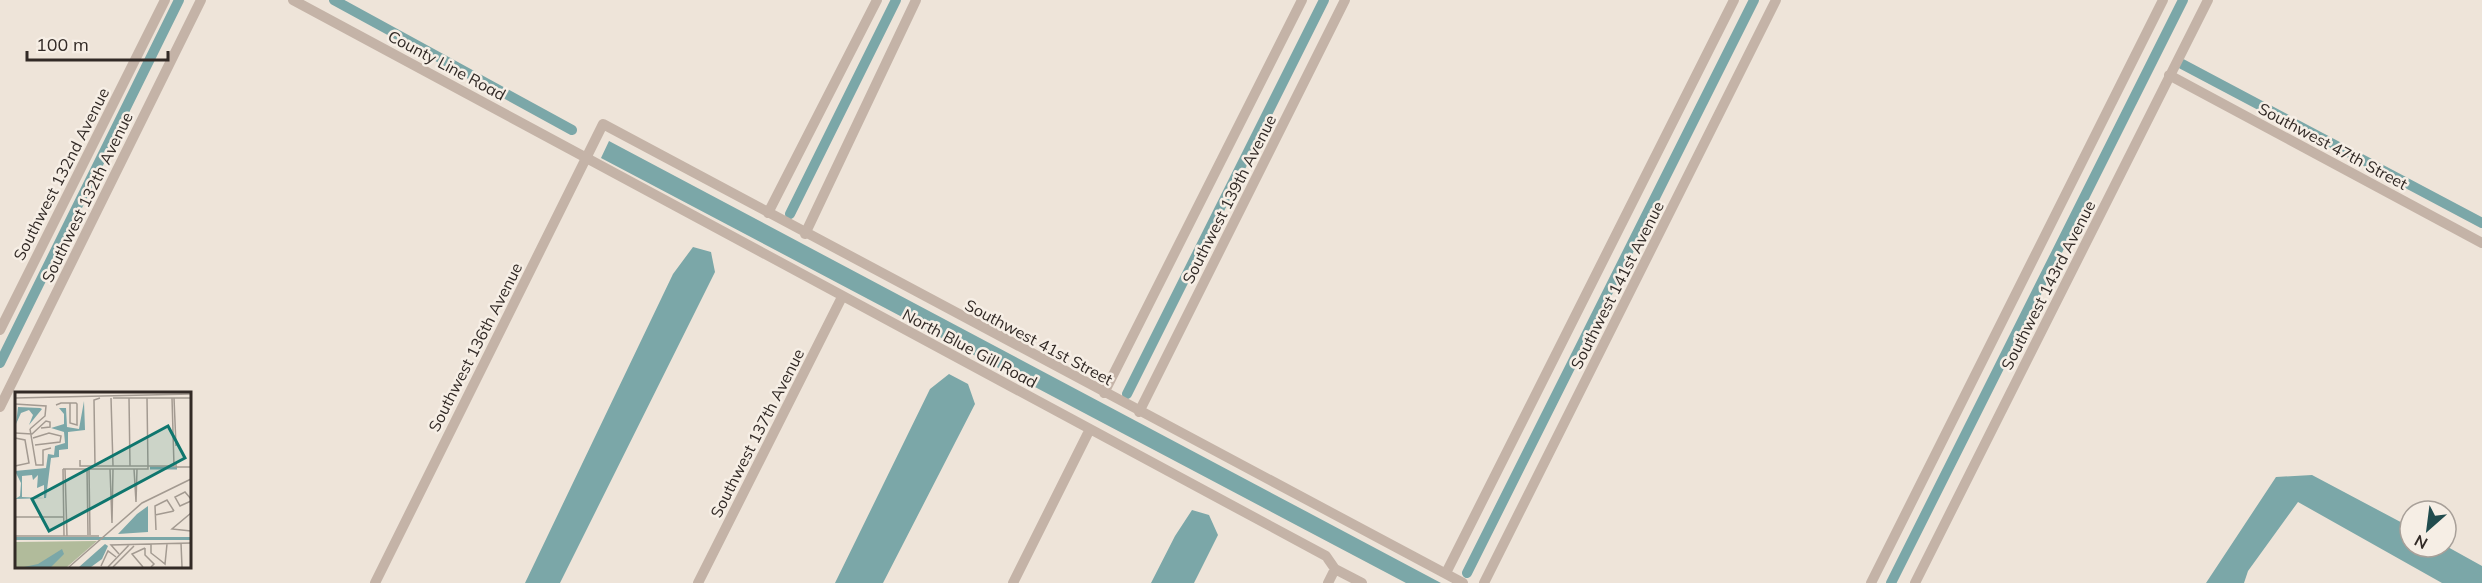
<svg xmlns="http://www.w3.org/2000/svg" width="2482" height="583" font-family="Mulish,sans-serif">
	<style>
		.water { fill: #7ba7a8 }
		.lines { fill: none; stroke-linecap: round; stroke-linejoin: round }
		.canal { stroke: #7ba7a8; stroke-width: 10 }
		.minor { stroke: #c4b3a7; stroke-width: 10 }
		.labels { text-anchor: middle; stroke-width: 5; stroke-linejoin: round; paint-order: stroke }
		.street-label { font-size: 16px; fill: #322a26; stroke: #f6eee5 }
		.inset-river { fill: none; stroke: #7ba7a8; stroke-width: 3 }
		.inset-road { fill: none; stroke: #a39a91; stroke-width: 1.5 }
		.view { fill: #0f766e; fill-opacity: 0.15; stroke: #0f766e; stroke-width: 3 }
		.inset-edge { fill: none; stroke: #322a26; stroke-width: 3 }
	</style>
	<rect width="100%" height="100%" fill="#eee4d9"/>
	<path class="water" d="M609,141L1441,583H1406L601,158Z
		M693,247L711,252L715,272L560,583H525L673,274Z
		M949,374L968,384L975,404L883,583H835L930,389Z
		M2312,475L2410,527V547L2446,546L2482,566V583H2442L2298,502L2248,571L2244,583H2206L2276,477Z
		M1192,510L1209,515L1218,535L1194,583H1151L1175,536Z"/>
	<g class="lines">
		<path class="canal" d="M334,0L572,130
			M2182,64L2482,223
			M790,214L896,0
			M0,363L179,0
			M1127,394L1324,0
			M1467,573L1754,0
			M1891,583L2183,0"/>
		<path class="minor" d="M293,0L1326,556L1335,569L1362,583
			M2169,75L2482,243
			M768,213L877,0
			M805,234L916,0
			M0,330L165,0
			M1104,393L1302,0
			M0,407L201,0
			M1139,412L1345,0
			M1446,573L1734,0
			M375,583L603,124L1463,583
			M698,583L842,297
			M1013,583L1090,429
			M1328,583L1335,569
			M1484,583L1776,0
			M1871,583L2163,0
			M1915,583L2208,0"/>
	</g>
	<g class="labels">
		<g class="street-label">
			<text transform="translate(447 65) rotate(28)" y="6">County Line Road</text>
			<text transform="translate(2333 146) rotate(28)" y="6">Southwest 47th Street</text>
			<text transform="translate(61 174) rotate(-63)" y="6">Southwest 132nd Avenue</text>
			<text transform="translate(87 197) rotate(-64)" y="6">Southwest 132th Avenue</text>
			<text transform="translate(1229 199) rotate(-63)" y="6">Southwest 139th Avenue</text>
			<text transform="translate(1617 285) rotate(-63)" y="6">Southwest 141st Avenue</text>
			<text transform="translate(2048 285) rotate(-63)" y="6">Southwest 143rd Avenue</text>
			<text transform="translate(1039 342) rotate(28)" y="6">Southwest 41st Street</text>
			<text transform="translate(475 347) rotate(-63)" y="6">Southwest 136th Avenue</text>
			<text transform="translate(970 348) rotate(28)" y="6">North Blue Gill Road</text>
			<text transform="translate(757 433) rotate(-63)" y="6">Southwest 137th Avenue</text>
		</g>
	</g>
	<g transform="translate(15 392)">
		<rect width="176" height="176" fill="#eee4d9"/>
		<path d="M82,149L52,175H0L1,150Z" fill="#b1bb9b"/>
		<path d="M69,9L70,38L53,40V57L44,58V65L36,66L31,106L0,107L5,104L6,91L0,79L31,76L33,62L39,63L40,54L50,51L49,40L36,36L49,32V22L44,16H51L52,35L64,37ZM17,83L18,88L23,83L22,96L29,93V106L7,105V84ZM3,15L25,16L27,17L14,33L18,23L14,18L6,21L1,32ZM133,114V140L103,142L122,122ZM0,145H175L176,148H0ZM90,152L93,154L87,167L76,175H64ZM47,157L49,162L36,175H9L23,172Z" fill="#7ba7a8" fill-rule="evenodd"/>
		<path class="inset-river" d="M135,76H162"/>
		<path class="inset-road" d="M0,6L176,2M96,6L98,74M98,6H176M114,6L115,74M159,6L161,54M0,12L31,14L30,24L15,37M41,13L46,11H61L62,12V33L55,31V11M15,37L21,73H28V58L36,56M0,41L17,42L31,29L35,30V35L26,36M0,46L10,48L14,71L0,74M18,46L34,41L46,44L45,50L20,53M65,68V74H159L157,6M161,70V75H176M80,74L79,8L85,6M48,77H133L132,6M48,77L49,144M50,77L52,144M72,77L73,143M74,77L75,143M95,77L97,131M119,77L121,110L122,77M176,107L170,100L160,105L165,114L176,109M176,121L157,137L176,139M140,123L159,119M0,125H49M97,131L98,77M141,138L140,114L152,108L159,119M0,144H84M166,151L167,175M136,152V161L145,168M130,156V163L139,172L136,175M104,162L96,153L176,151M145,168L150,172L152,152M86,174L93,159L101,165M54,175L127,111L176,87M93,175L114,153M98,175L119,154M128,175L117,162L130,156"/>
		<path class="view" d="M153,34L170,66L34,139L17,107Z"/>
		<rect width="176" height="176" class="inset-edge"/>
	</g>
	<g transform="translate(2428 529) rotate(208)"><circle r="28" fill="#f6eee5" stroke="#a8a099" stroke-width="1.5"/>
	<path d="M0-4.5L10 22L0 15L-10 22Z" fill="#214c4e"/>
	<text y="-9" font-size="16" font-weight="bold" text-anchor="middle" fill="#322a26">N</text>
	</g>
	<path d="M27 51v9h141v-9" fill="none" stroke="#322a26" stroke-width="3"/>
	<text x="36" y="51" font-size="18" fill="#322a26" stroke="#f6eee5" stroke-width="4.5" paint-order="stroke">100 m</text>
</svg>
